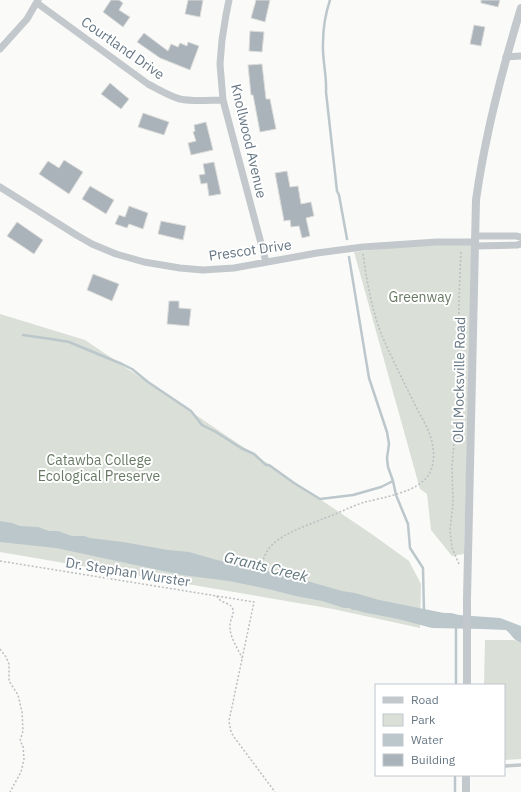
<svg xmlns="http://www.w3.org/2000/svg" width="521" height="792" font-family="'IBM Plex Sans',sans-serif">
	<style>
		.green { fill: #dadfd7 }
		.water { fill: #bbc7cb }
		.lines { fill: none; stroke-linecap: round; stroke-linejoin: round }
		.stream { stroke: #bbc7cb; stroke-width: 2.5 }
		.building { fill: #aab3b9; stroke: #dcdcda }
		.path { stroke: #bbbfc2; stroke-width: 1.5; stroke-dasharray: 2 2; stroke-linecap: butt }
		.service { stroke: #c3c8cc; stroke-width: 3.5 }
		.minor { stroke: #c3c8cc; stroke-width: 7 }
		.tertiary { stroke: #c3c8cc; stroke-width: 8 }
		.labels { text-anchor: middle; stroke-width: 4; stroke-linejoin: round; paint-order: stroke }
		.street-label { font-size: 14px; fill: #657683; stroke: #fff }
		.park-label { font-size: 14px; fill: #687a64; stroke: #fff }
		.water-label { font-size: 15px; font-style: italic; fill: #60757c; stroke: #fff }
	</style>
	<rect width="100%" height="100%" fill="#fafaf8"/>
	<path class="green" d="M472,244L464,554L452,556L431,530L427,494L420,489L354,252L405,246Z
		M0,314L85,340L373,535L409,561L421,584L420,628L333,609L0,552Z
		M485,640H514L521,643V759L504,760V685H484Z"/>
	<path class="water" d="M0,521L12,523L20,526L38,527L49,531H58L72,536H84L90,538L123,542L168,550L189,552L217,560L279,573L342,591L355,593L379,600L444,613H451L459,615L500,618L521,626V643C513,640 512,635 506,630L482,629L432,628L398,619L362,612L356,610H352L350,608H344L322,601L296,596L268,589L229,581L182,575L56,548L0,542Z"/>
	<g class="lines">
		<path class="stream" d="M330,0C326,12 323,30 323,43C322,59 327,75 326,92L337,191L339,195L347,239
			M349,257L369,378L387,432L389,444L387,458L388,467L393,481L396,495L408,524L410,548L423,568L424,613
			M23,335L51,339L69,342L122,364L132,369L148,382L191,411L202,425L216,432L241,448L254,454L266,465H269L294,483L320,499L353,495L381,487L393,481
			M456,685V626
			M455,792V775"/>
	</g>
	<path class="building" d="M111,0H119L123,3L119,10L130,17L123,27L103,12Z
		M188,0H203L200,17L185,14Z
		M256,0H270L265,22L251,18Z
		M481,0H500L498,7L481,3Z
		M474,25L485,27L481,46L470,44Z
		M250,31L264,32L262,52L249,51Z
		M144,33L168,51L171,44L178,47L180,43L187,46L188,42L199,46L190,70L160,58L137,42Z
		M262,64L266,99H270L276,129L260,132L253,95H251L248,65Z
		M110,83L129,99L121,109L101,94Z
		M143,113L169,122L164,135L138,127Z
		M206,122L213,150L191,155L188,143L196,141L193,132L195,131L194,125Z
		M64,160L83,172L69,194L39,174L48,161L59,168Z
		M214,162L221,194L209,196L207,183L201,184L199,175L205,174L203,164Z
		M287,171L290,187L298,186L301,204L311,202L314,216L306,218L310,236L302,238L299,226L291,227L290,220L284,221L275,173Z
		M90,186L114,200L106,214L82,199Z
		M129,206L148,213L143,229L129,224L127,228L115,224L119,215L125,217Z
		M161,221L186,226L183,240L158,234Z
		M17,222L43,240L34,254L7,236Z
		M93,274L119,284L112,301L87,290Z
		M169,301H179V308L191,309L189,326L167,324Z"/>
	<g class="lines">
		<path class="path" d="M0,561L254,602L229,721L231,732L234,737L275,792
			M459,564L452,548L450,530L453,503L452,466L456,422L458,362L459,299L461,250
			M261,567C263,559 266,551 272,545C287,531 307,526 325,518C339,513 352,506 365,502C382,498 409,493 422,482C432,475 435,460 433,449C432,434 423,420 416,407C405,384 393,361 383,338C372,312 367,282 363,254
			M217,596C220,604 232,602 233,610C234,615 230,620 230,625C229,637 238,648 242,658
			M0,649L6,657L9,664V681L18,695L22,712L23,731L20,741L23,746L24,759L21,772L10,792"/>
		<path class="service" d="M504,766L521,765"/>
		<path class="minor" d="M229,0L226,15L222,40L220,64L223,100L266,262
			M37,3L148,84C158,89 169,96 180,99C194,102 209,100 223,100
			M0,49L27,19L38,0
			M506,57L521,56
			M0,187L78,236L92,244L116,254L144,262L180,268L203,270L234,268L317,253L363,247L437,242H475
			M475,236H516L521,237
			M475,246L517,245L521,244"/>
		<path class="tertiary" d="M467,685V599L476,200C485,135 502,70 521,8
			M466,792V775"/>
	</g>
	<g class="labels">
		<g class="street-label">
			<text transform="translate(123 48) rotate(35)" y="5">Courtland Drive</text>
			<text transform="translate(249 141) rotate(77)" y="5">Knollwood Avenue</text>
			<text transform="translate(250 250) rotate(-8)" y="5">Prescot Drive</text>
			<text transform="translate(459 380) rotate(-89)" y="5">Old Mocksville Road</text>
			<text transform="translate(128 572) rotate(9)" y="5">Dr. Stephan Wurster</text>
		</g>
		<g class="park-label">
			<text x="420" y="302">Greenway</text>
			<text x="99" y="465">Catawba College<tspan x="99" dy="16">Ecological Preserve</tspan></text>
		</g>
		<g class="water-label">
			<text transform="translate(266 567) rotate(14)" y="5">Grants Creek</text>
		</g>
	</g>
	<rect x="375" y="684" width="130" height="92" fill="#ffffff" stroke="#c1c8cd"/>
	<rect x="383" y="697" width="20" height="6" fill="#c3c8cc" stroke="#c1c8cd"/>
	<text x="411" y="704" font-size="12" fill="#657683">Road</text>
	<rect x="383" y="714" width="20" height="12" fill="#dadfd7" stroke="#c1c8cd"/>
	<text x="411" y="724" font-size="12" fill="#657683">Park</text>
	<rect x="383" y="734" width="20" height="12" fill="#bbc7cb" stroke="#c1c8cd"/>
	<text x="411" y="744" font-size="12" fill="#657683">Water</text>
	<rect x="383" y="754" width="20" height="12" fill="#aab3b9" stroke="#c1c8cd"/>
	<text x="411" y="764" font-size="12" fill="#657683">Building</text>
</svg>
